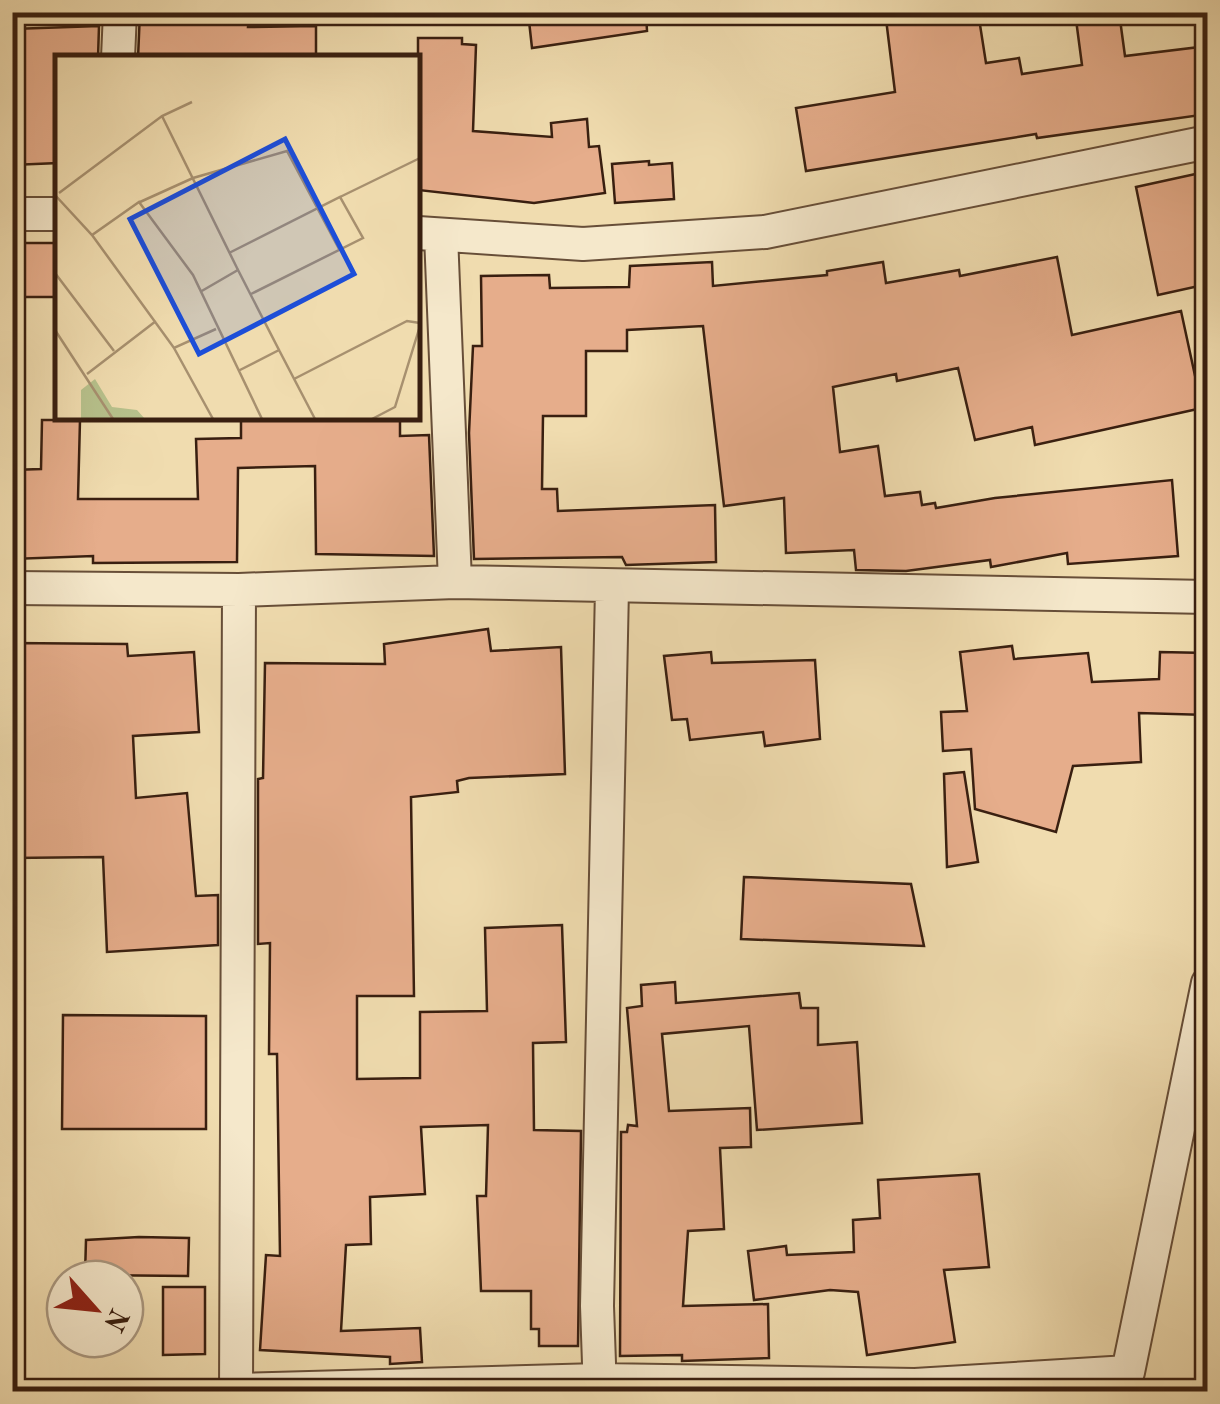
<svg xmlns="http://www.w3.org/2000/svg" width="1220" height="1404" font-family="'Old Standard TT',serif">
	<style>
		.building { fill: #e6ad8b; stroke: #391f10; stroke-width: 2.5 }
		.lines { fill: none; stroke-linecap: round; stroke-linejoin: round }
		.minor-casing { stroke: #674e38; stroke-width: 36 }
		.minor { stroke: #f5e8cb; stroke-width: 32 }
		.inset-road { fill: none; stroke: #a7906f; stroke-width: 2.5 }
		.view { fill: #1d4ed8; fill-opacity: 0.15; stroke: #1d4ed8; stroke-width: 5 }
		.inset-edge { fill: none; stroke: #391f10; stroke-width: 5 }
	</style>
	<rect width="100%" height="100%" fill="#f0dcaf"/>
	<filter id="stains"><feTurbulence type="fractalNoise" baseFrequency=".002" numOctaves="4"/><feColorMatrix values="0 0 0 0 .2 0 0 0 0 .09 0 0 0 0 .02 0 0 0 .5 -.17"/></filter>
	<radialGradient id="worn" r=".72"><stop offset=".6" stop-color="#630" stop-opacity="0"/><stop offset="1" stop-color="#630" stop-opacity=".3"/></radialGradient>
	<path class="building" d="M140,12H249L248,27L316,26V58H138Z
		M528,12H646L647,31L532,48Z
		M936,12H978L986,63L1019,58L1022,74L1082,65L1075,12H1119L1125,56L1208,46V114L1037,138L1036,134L806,171L796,108L895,92L886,19Z
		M99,26L98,58H58V163L12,165V29Z
		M418,38H462V44L476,45L473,131L552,137L551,123L587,119L589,147L599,146L605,193L534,203L418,190Z
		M649,161V165L672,163L674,199L615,203L612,164Z
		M1200,173L1201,179L1208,177V284L1158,295L1136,187Z
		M12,243H58V297H12Z
		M1057,257L1072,335L1181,311L1202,408L1035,445L1032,427L975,440L958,368L897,381L896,374L833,387L840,452L878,446L885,496L920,492L922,505L935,503L936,508L995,498L1172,480L1178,556L1068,564L1067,553L991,567L990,560L906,571L856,570L854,550L786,553L784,498L724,506L703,326L627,330V351H586V416H543L542,489H557L558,511L715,505L716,562L626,565L622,557L474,559L469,433L473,346H482L481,276L549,275L550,288L629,287L630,266L712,262L713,286L827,275V271L883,262L886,283L959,270L960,276Z
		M241,418H400V436L429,435L434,556L316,554L315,466L238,468L237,562L93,563V556L12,559V470L41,469L42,420H80L78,499H198L196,439L241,438Z
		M488,629L491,651L561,647L565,774L469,778L457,781L458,792L411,797L414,996H357V1079L420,1078V1012L487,1011L485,928L562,925L566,1042L533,1043L534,1130L581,1131L578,1346H539V1329H531V1291H481L477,1196H486L488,1125L421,1127L425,1194L370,1197L371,1244L346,1245L341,1331L420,1328L422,1362L390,1364V1357L260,1350L266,1255L280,1256L277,1054H269L270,943L258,944V779L263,778L265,663L385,664L384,644Z
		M12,643L127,644L128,656L194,652L199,732L133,736L136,798L187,793L196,896L218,895V945L107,952L103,857L12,858Z
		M1012,646L1014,659L1088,653L1092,682L1159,679L1160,652L1208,653V715L1139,713L1141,762L1073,766L1056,832L975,809L971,749L943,751L941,712L967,711L960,652Z
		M711,652L712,663L815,660L820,739L765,746L763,732L690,740L687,719L672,720L664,656Z
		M964,772L978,862L947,867L944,774Z
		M744,877L911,884L924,946L741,939Z
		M675,982L676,1003L799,993L801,1008H818V1045L857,1042L862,1123L757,1130L749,1026L662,1034L669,1111L750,1108L751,1147L720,1148L724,1229L688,1231L683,1306L768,1304L769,1358L682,1361V1355L620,1356L621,1132H627L628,1125L637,1126L627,1008L642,1006L641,985Z
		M63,1015L206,1016V1129H62Z
		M979,1174L989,1267L944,1270L955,1342L867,1355L858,1292L830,1290L754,1300L748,1251L786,1246L787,1255L854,1252L853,1220L880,1218L878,1180Z
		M139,1237L189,1238L188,1276L85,1275L86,1240Z
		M163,1287H205V1354L163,1355Z"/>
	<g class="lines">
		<g class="minor-casing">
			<path id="minor" d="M118,58L120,12
				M12,214H58
				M418,233L583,244L765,232L1208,142
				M455,582L1208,597
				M12,588L239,590L455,582L441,235
				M236,1390L599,1380L915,1385L1128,1372L1208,983
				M236,1392L239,590
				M600,1392L597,1306L612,588"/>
		</g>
		<use href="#minor" class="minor"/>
	</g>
	<g transform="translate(55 55)">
		<rect width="365" height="365" fill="#f0dcaf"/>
		<path d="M40,324L57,352L82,355L90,364H26V335Z" fill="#b7c18c"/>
		<path class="inset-road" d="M107,61L183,215M4,138L107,61L137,47M0,140L37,180L84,147L138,220L207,364M285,142L365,103M85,147L138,123L232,96L284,194M37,180L119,293L161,274M174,198L285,142L308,183L196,239M0,218L59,296M145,237L183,215L224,295L183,316M0,275L58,364M119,293L158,364M224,295L260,364M32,319L101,266M239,324L352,266L365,268M317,364L340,352L365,271"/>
		<path class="view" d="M230,84L299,219L144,299L75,164Z"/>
		<rect width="365" height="365" class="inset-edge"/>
	</g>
	<rect width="1220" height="1404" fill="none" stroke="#f0dcaf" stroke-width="50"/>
	<rect x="15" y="15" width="1190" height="1374" fill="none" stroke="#391f10" stroke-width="5"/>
	<rect x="25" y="25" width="1170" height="1354" fill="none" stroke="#391f10" stroke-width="2.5"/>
	<g transform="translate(95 1309) rotate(117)"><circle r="48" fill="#f5e8cb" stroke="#aa9880" stroke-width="2.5"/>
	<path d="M0-8L18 38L0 25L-18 38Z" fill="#8f2418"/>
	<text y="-15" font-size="28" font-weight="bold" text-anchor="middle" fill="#391f10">N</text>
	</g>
	<rect width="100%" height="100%" filter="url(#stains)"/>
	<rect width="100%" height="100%" fill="url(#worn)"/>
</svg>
